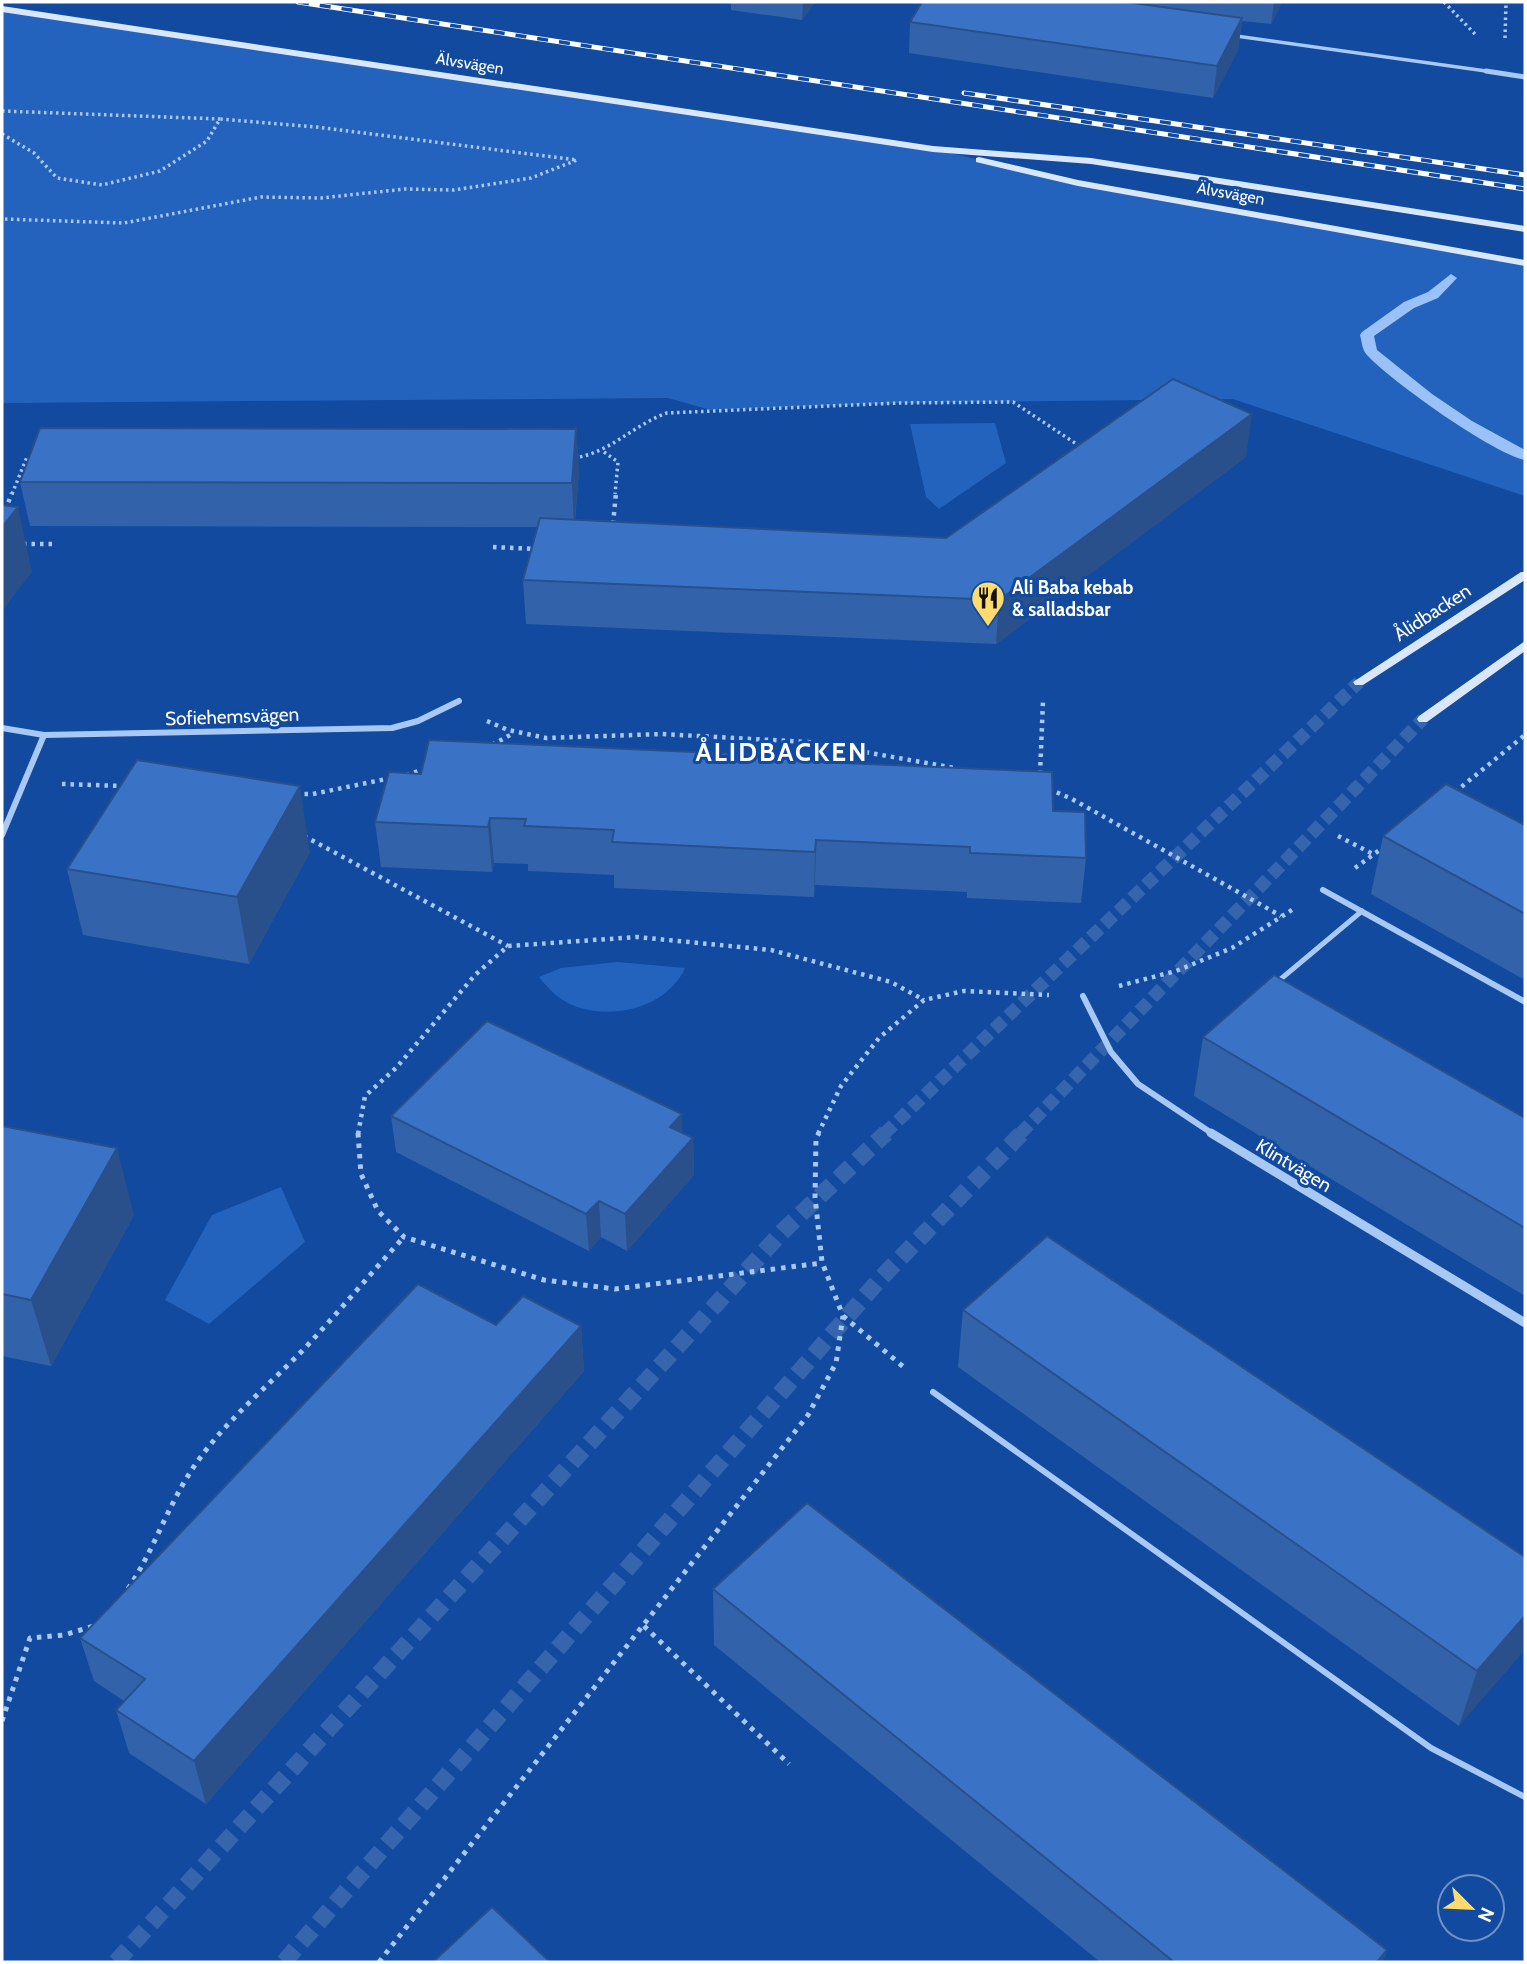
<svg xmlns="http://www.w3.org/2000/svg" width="1527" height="1964" font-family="Cabin,sans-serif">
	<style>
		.green { fill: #2463bd }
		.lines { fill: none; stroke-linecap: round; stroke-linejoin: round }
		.stream { fill: #9ac2f8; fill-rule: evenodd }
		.secondary-tunnel-far1 { stroke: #3565ad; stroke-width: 13; stroke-dasharray: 13 6; stroke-linecap: butt }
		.secondary-tunnel { stroke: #3565ad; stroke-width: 17; stroke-dasharray: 17 9; stroke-linecap: butt }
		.path-far2 { stroke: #a8c8f5; stroke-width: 3.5; stroke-dasharray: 2.5 3.5; stroke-linecap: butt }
		.path-far1 { stroke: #a8c8f5; stroke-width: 4.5; stroke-dasharray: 3.5 5; stroke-linecap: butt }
		.path { stroke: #a8c8f5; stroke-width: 5; stroke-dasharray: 4.5 6; stroke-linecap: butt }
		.lane-far2 { stroke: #a8c8f5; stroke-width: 3.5 }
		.lane-far1 { stroke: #a8c8f5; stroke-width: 5 }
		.lane { stroke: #a8c8f5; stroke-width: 6 }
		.street-far2 { stroke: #a8c8f5; stroke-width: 5 }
		.street-far1 { stroke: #a8c8f5; stroke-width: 6 }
		.street { stroke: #a8c8f5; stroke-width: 9 }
		.secondary { fill: #d9e7fd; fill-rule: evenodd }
		.rail-casing { stroke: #fff; stroke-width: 5 }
		.rail { stroke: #114a9f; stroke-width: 3.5; stroke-dasharray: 11; stroke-linecap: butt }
		.wall { fill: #3263aa }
		.shaded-wall { fill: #29508b }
		.building { fill: #3a73c6; stroke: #29508b; stroke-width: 2 }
		.labels { text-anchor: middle; stroke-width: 6; stroke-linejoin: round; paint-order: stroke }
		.far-street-label { font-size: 16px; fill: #fff; stroke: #114a9f }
		.poi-label { font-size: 19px; font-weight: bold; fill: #fff; stroke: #114a9f; text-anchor: start }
		.street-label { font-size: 19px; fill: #fff; stroke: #114a9f }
		.district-label { font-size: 26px; font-weight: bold; letter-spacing: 2px; fill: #fff; stroke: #114a9f }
	</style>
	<rect width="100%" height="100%" fill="#114a9f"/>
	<path class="green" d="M2,9L933,149L1078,183L1525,263V496L1233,399L899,403L711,410L668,398L2,403Z
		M995,423L1006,463L939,509L926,497L910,424Z
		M617,962L685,968C668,1006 616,1020 577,1007C560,1001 549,990 539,977L561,968Z
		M281,1187L305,1242L209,1324L165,1300L212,1215Z"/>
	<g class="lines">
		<path class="stream" d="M1451,274L1457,278L1438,298L1414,308L1374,336L1377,350L1432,394L1472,421L1525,450V460C1492,453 1391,381 1367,355C1362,350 1362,342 1360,335L1362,332L1404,302L1428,292Z"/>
		<path class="secondary-tunnel-far1" d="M884,1134L1359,682
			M1020,1134L1423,719"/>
		<path class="secondary-tunnel" d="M116,1962L782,1232L886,1133
			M284,1962L880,1279L1022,1133"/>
		<path class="path-far2" d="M1444,2L1475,34
			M1505,38L1506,2
			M2,111L220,119
			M2,134L34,153L57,178L102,185L160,171L207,141L220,119L316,127L577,160L531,178L454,190L405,189L321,198L261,197L124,223L2,219
			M604,452L618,462L615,494
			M574,458C610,453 633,425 667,413L899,403L1013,402L1081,447
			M12,494L27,457H34"/>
		<path class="path-far1" d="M2,518L12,493
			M613,524L616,493
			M23,544H53
			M493,547L537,549
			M487,721L508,730L546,738L662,734L808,742L955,768
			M492,745L512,734
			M1040,774L1043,701
			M406,775L425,769
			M62,784L123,786
			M1049,789L1072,799L1281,916
			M1455,792L1525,735
			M296,794H313L391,778
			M304,836L508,946
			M1338,836L1373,854
			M1355,868L1385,846
			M1119,986L1176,971L1232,948L1295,908
			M358,1134L365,1096L396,1068L475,975L508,946L637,937L771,950L891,982L924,1000
			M818,1134L841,1086L879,1038L924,1000L964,991L1049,995"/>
		<path class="path" d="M358,1133L361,1174L378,1211L404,1237L544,1280L615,1289L822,1263
			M843,1316L906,1369
			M128,1589C156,1547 170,1498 200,1458C230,1417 269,1385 304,1349C338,1313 370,1274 404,1237
			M644,1626L789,1764
			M2,1721L30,1638L64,1635L94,1626
			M379,1962L808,1415L836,1363L843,1316L822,1262L815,1197L816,1138L819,1133"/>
		<path class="lane-far2" d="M1236,36L1486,71"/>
		<path class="lane-far1" d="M1276,983L1362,911"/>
		<path class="lane" d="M933,1392L1431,1748L1525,1797"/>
		<path class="street-far2" d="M1486,71L1525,77"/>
		<path class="street-far1" d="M2,728L44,735L392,728L418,721L459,701
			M2,835L44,735
			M1323,890L1525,1002
			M1083,996L1111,1052L1138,1084L1213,1134"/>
		<path class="street" d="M1211,1133L1525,1323"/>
		<path class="secondary" d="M2,6L933,146L1091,158L1525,226V232L1091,164L933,152L2,12Z
			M979,157L1078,180L1525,260V266L1078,186L976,162V158Z
			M1521,572H1525V580L1363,685H1355L1353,682Z
			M1525,641V651L1427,722H1419L1417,719L1419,716Z"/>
		<g class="rail-casing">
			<path id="rail" d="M298,2L1525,189
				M964,93L1525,175"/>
		</g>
		<use href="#rail" class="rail"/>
	</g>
	<path class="wall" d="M731,2H815L802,20L731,10Z
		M922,2H1282L1271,24L1242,21L1238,50L1213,98L909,53L910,22Z
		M576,429L579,472L575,520L946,538L1246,457L996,644L526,624L523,580L538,527L30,526L20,482Z
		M822,762L1053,811L1086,858L1081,903L967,898V892L815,885L814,897L614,888V875L528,871V864L494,863L492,872L381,867L375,822L421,774Z
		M1525,825V980L1371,894L1383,836Z
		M310,852L249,964L83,935L67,869Z
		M1203,1037L1525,1118V1296L1194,1096Z
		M391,1116L682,1133L693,1138L694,1175L627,1251L601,1237L589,1251L396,1152Z
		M2,1126L134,1215L51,1366L2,1356Z
		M963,1310L1525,1557L1459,1726L958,1367Z
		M496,1325L581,1326L584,1371L206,1804L129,1753L116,1710L124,1701L94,1681L80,1638Z
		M713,1589L1387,1950L1383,1962H1100L714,1645Z"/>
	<path class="shaded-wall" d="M803,2H815L802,20Z
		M1274,2H1282L1271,24Z
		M1242,18L1238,50L1213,98L1217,66Z
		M1252,414L1246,457L996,644L999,600Z
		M576,429L579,472L574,527L572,483Z
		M18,507L32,572L2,611V527Z
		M300,786L310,852L249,964L237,897Z
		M490,818L494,863L492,872L488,827Z
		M816,840L815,885L814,897L815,852Z
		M682,1114L683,1149L693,1138L694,1175L627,1251L625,1214L670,1127Z
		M117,1148L134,1215L51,1366L31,1300Z
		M599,1201L601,1237L589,1251L586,1214Z
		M581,1326L584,1371L206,1804L194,1761Z
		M1525,1616V1650L1459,1726L1477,1671Z
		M1387,1950L1383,1962H1377Z"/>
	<path class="building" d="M922,2H1126L1242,18L1217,66L910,22Z
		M1173,379L1252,414L999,600L523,580L540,518L946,538Z
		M40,428L576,429L572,483L20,482Z
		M2,505L18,507L2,527Z
		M429,740L823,758L822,762L1052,772L1053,811L1085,812L1086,858L970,853V847L816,840L815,852L612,842L614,830L524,826L526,819L490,818L488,827L375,822L389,772L421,774Z
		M137,760L300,786L237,897L67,869Z
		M1446,784L1525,825V914L1383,836Z
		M1274,975L1525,1118V1228L1203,1037Z
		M487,1021L682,1114L670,1127L693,1138L625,1214L599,1201L586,1214L391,1116Z
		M2,1126L117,1148L31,1300L2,1294Z
		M1047,1236L1525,1557V1616L1477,1671L963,1310Z
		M418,1284L496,1325L523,1296L581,1326L194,1761L116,1710L145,1679L80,1638Z
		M807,1503L1387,1950L1377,1962H1174L713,1589Z
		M492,1907L550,1962H433Z"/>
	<defs>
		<g id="restaurant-pin" transform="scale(1.75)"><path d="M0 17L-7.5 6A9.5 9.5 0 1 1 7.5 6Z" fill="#ffda6c" stroke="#114a9f"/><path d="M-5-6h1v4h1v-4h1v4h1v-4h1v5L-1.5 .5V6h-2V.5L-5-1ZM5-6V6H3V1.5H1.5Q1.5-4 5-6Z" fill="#111"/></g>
	</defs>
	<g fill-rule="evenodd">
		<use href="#restaurant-pin" x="988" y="598"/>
	</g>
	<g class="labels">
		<g class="far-street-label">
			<text transform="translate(470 63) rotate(9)" y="6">Älvsvägen</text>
			<text transform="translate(1231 193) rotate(10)" y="6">Älvsvägen</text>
		</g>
		<g class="poi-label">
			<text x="1012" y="594">Ali Baba kebab<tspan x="1012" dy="22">&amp; salladsbar</tspan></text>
		</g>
		<g class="street-label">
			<text transform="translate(1432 612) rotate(-33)" y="7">Ålidbacken</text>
			<text transform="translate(232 716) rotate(-2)" y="7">Sofiehemsvägen</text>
			<text transform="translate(1294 1165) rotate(31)" y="7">Klintvägen</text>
		</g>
		<g class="district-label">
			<text x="782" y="761">ÅLIDBACKEN</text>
		</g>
	</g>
	<rect width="1527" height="1964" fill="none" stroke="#ffffff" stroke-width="7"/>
	<g transform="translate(1471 1908) rotate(114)"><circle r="33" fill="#114a9f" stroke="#7092c5" stroke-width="2"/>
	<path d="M0-5L12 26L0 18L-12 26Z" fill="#ffda6c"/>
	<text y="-10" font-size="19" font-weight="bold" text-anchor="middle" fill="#ffffff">N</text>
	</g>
</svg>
